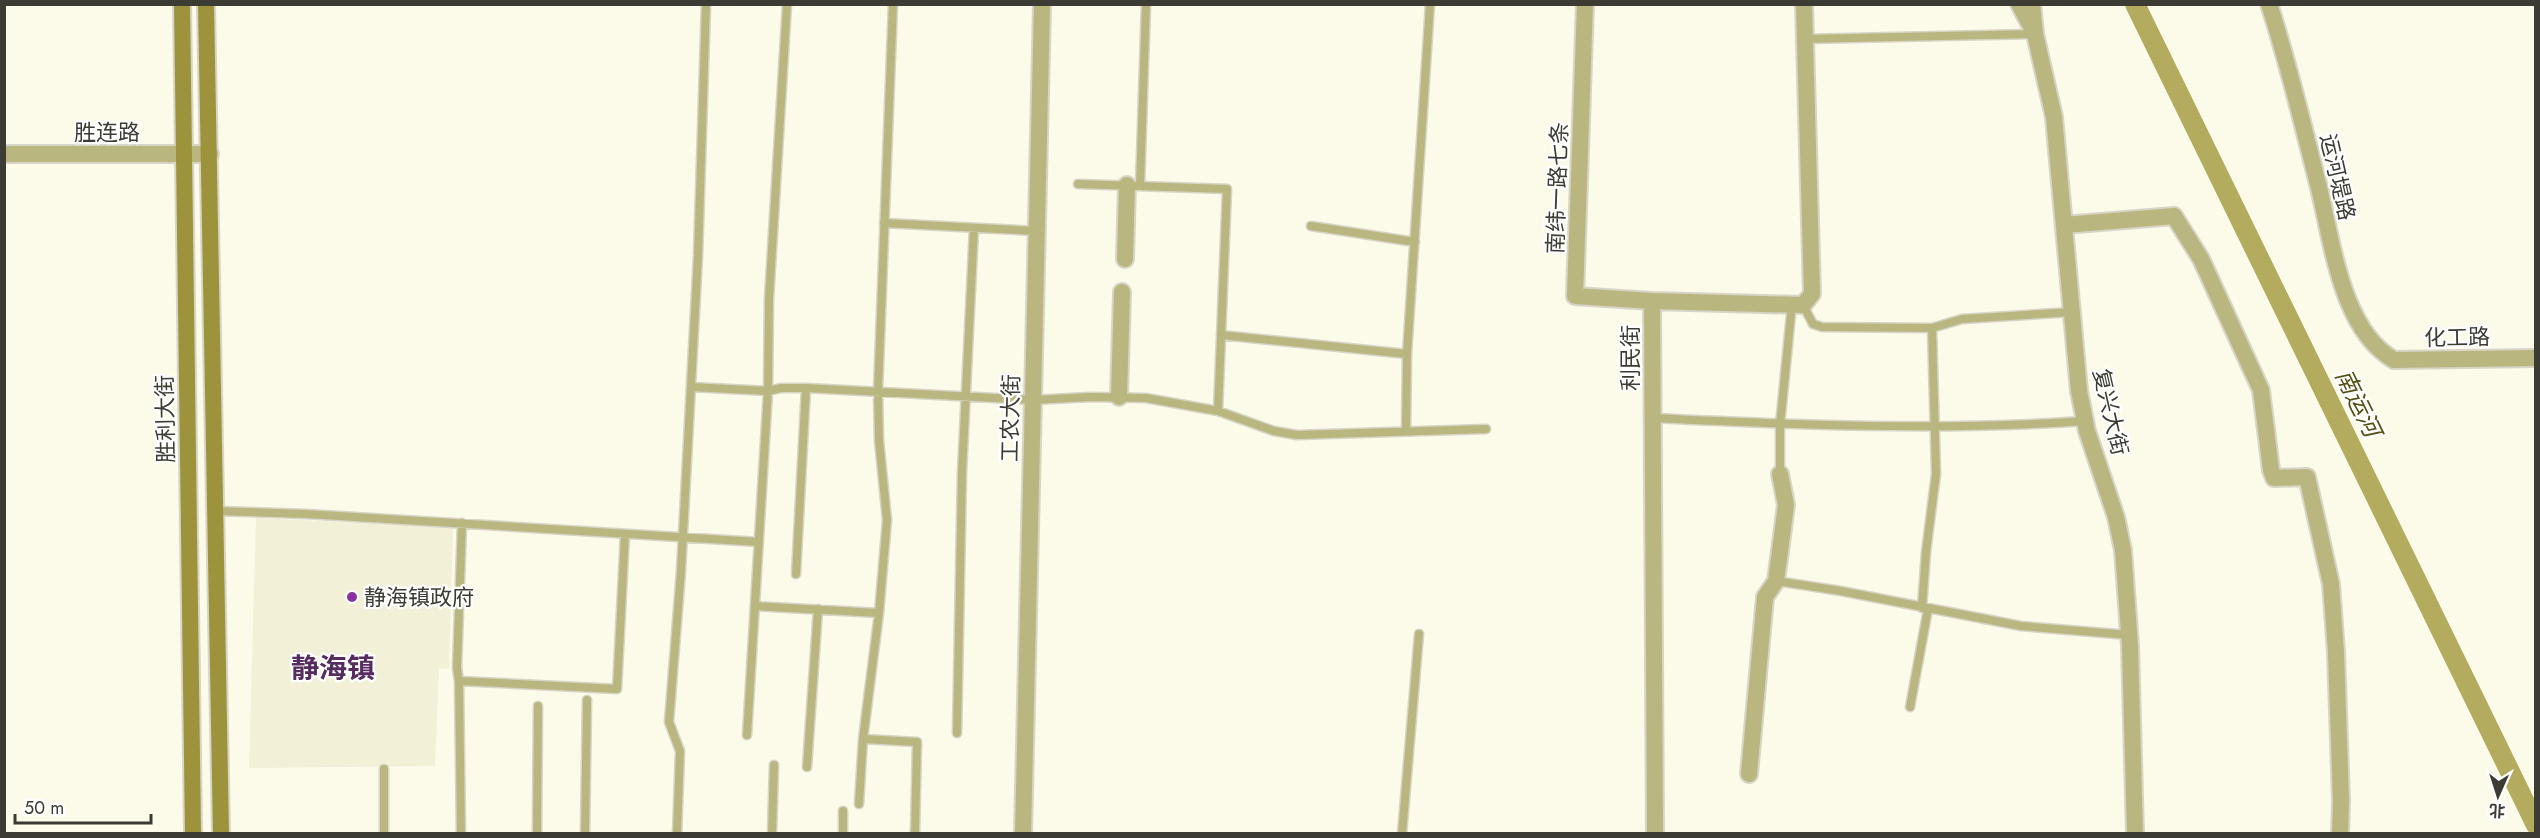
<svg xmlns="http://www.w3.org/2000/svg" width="2540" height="838" font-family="Jost,'Noto Sans SC',sans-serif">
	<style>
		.built { fill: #f2f0d7 }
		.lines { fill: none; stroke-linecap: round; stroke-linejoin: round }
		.canal { stroke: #b3ab5e; stroke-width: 20 }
		.service-casing { stroke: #d6d5c6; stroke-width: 11 }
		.minor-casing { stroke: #d6d5c6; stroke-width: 20 }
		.tertiary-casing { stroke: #d6d5c6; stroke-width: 20 }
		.secondary-casing { stroke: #d6d5c6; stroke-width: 20 }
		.service { stroke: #bab680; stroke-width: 8 }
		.minor { stroke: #bab680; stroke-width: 16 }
		.tertiary { stroke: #bab680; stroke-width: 16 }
		.secondary { stroke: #9c933c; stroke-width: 16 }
		.poi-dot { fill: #8a329e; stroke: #fff; stroke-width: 2 }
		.labels { text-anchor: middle; stroke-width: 4.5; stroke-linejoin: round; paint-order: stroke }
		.street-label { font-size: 22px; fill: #3c3c35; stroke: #fff }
		.poi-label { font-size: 22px; fill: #3c3c35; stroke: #fff; text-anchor: start }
		.water-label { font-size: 24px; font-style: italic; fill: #554f13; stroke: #fff }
		.district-label { font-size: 28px; font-weight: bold; fill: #562b60; stroke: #fff }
	</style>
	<rect width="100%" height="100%" fill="#fcfbea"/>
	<path class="built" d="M256,518L453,527L449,668L439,669L435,766L249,768Z"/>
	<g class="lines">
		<path class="canal" d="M2135,4L2536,825"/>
		<g class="service-casing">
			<path id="service" d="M1804,39L2035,34
				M1078,184L1227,189L1218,411
				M1140,186L1146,4
				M884,223L1037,231
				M1311,226L1415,242
				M1803,305L1813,324L1822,327L1932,328L1962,319L2073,312
				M1221,335L1407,354
				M691,387L768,391L781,388H806L1033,400L1090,397L1146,398L1218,411L1274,431L1297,435L1486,429
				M1653,418C1797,425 1941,431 2085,421
				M1406,431L1407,354L1430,4
				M1780,474V425L1792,304
				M216,511L306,514L759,542
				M796,574L806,388
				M1776,581L1841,591L2021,626L2129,635
				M755,606L879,613
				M1922,608L1926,552L1936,474L1932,328
				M459,681L617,689L625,534
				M1910,707L1928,609
				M957,733L962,472L974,228
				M747,735L768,391L769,299L787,4
				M863,739L917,742L915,834
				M807,767L818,609
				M859,804L863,739L879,613L887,520L879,440L878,391L893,4
				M384,834V769
				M461,834L459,681L457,668L462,523
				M537,834L538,706
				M585,834L587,700
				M677,834L680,751L669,722L681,571L698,256L706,4
				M772,834L774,765
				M843,834V811
				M1402,834L1419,634"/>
		</g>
		<g class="minor-casing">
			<path id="minor" d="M1585,4L1575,296L1652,301
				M2032,4L2035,34
				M2064,225L2174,216L2201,259L2261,390L2271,470L2274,478L2307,477L2331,584L2336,652L2341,801L2340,834
				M1125,259L1127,185
				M1119,397L1122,292
				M1749,774L1765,597L1776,581L1786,505L1780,474
				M1655,834L1652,301L1803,305L1812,294L1804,4"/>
		</g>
		<g class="tertiary-casing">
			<path id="tertiary" d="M2019,4L2035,34L2054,117L2079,391L2087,431L2116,517L2123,550L2130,646L2135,834
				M2269,4C2288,62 2302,122 2317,180C2332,236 2339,328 2394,360L2536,358
				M4,154H210
				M1023,834L1042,4"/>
		</g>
		<g class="secondary-casing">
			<path id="secondary" d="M182,4L193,834
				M206,4L221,834"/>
		</g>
		<use href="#service" class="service"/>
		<use href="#minor" class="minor"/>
		<use href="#tertiary" class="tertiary"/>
		<use href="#secondary" class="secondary"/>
	</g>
	<circle class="poi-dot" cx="352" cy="597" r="6"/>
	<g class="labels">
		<g class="street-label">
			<text x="107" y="140">胜连路</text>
			<text transform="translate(2338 177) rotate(77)" y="8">运河堤路</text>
			<text transform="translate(1557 188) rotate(-88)" y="8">南纬一路七条</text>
			<text transform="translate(2457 337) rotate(-1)" y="8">化工路</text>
			<text transform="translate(1630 358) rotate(-90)" y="8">利民街</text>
			<text transform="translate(2111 412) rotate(77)" y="8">复兴大街</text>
			<text transform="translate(1010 418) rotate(-89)" y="8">工农大街</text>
			<text transform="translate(165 419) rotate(-91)" y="8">胜利大街</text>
		</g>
		<g class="poi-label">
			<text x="364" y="605">静海镇政府</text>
		</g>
		<g class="water-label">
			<text transform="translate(2358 403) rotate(64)" y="8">南运河</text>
		</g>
		<g class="district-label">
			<text x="333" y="678">静海镇</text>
		</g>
	</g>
	<rect width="2540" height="838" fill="none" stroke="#3c3c35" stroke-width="12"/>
	<g transform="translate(2498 796) rotate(183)" stroke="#ffffff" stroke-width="4.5" paint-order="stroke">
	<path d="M0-4.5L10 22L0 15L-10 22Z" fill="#3c3c35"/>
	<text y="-9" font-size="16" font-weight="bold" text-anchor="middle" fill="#3c3c35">北</text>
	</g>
	<path d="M15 814v9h136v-9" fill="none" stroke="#3c3c35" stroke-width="3"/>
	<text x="24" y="814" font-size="18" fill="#3c3c35" stroke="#ffffff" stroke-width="4.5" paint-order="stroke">50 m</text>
</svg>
